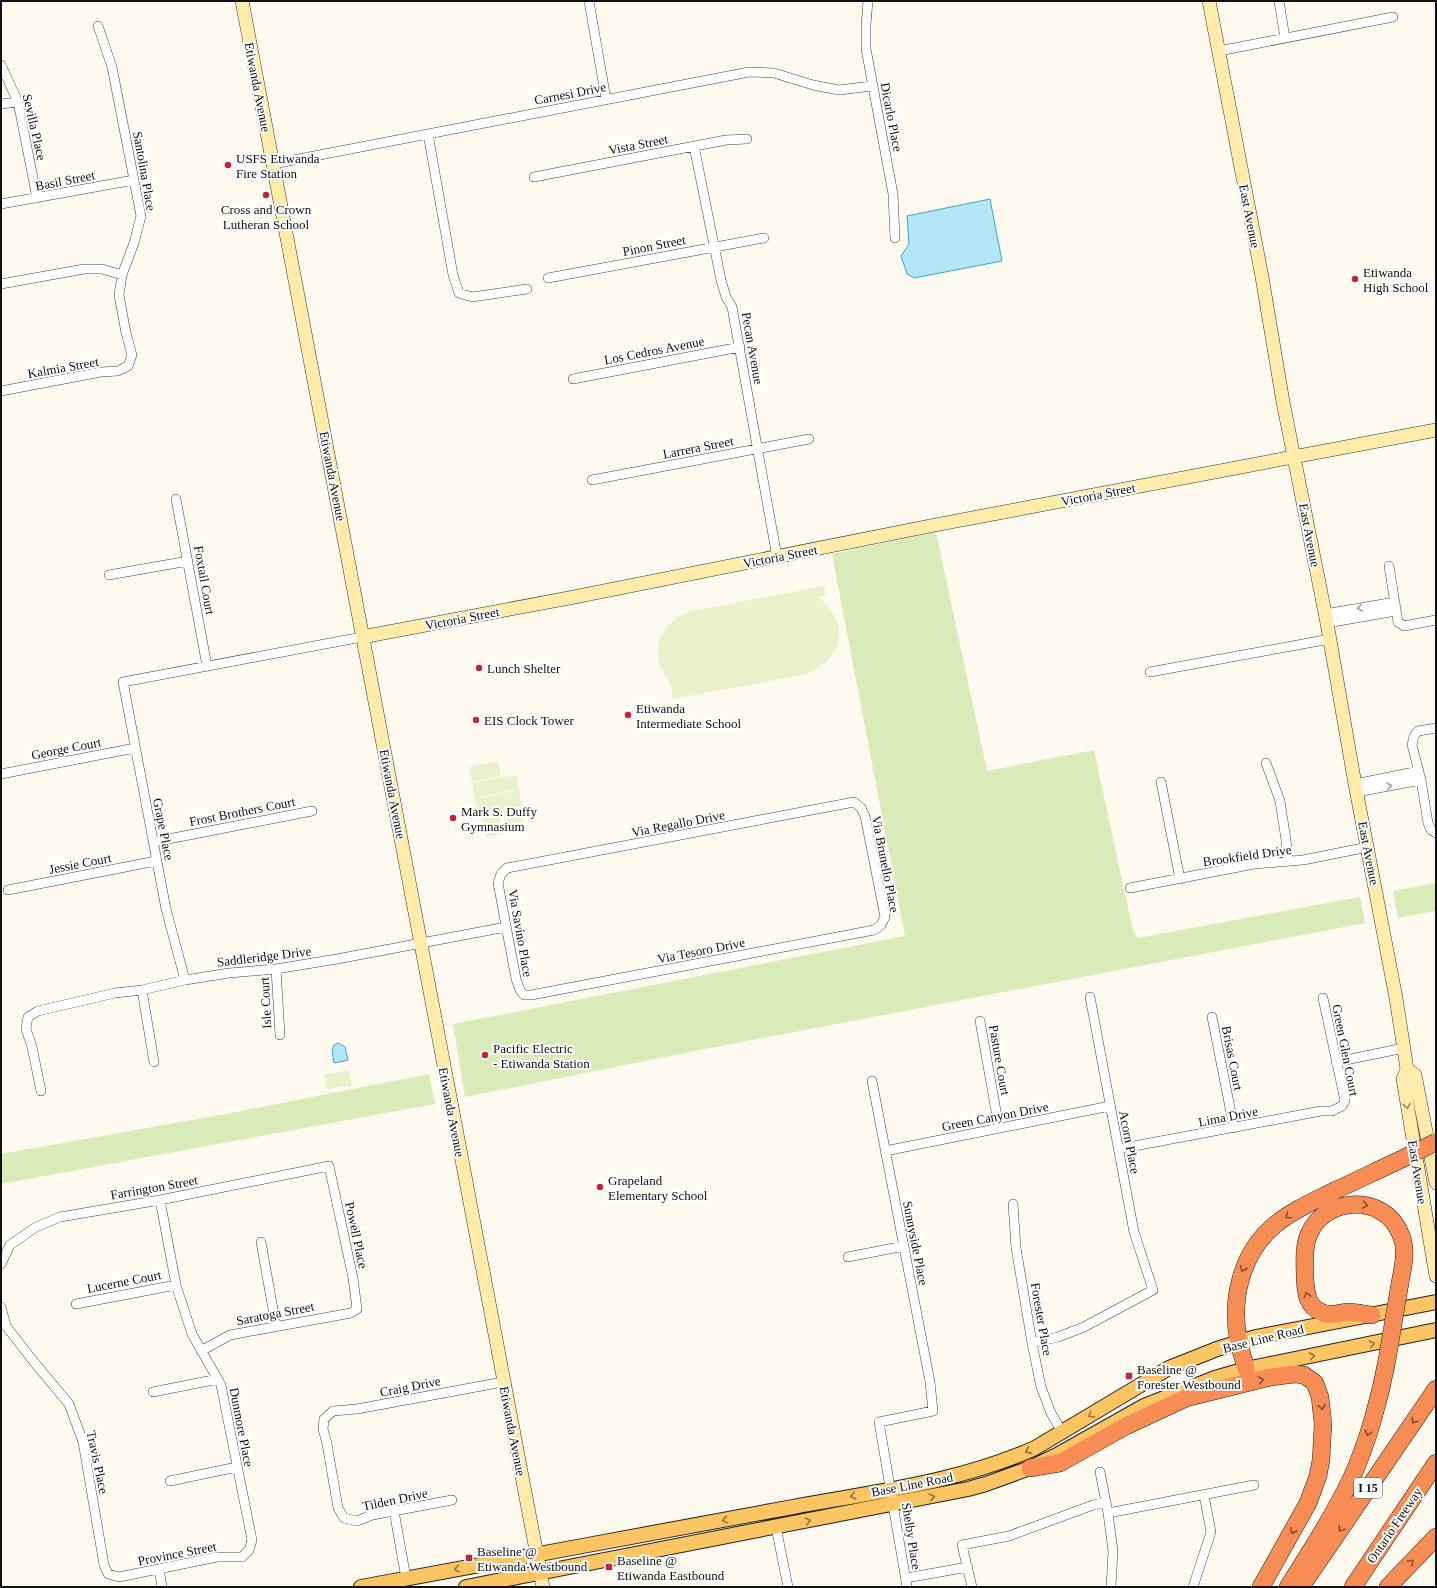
<svg xmlns="http://www.w3.org/2000/svg" width="1437" height="1588" font-family="'Times New Roman',serif">
	<style>
		.green { fill: #d9ebb8 }
		.pitch { fill: #e9f2ca }
		.water { fill: #b3e7f8; stroke: #38a7d1 }
		.lines { fill: none; stroke-linecap: round; stroke-linejoin: round }
		.street-casing { stroke: #424242; stroke-width: 10 }
		.secondary-casing { stroke: #313131; stroke-width: 14 }
		.primary-casing { stroke: #202020; stroke-width: 16 }
		.highway-casing { stroke: #202020; stroke-width: 18 }
		.street { stroke: #fff; stroke-width: 9 }
		.secondary { stroke: #ffecab; stroke-width: 13 }
		.primary { stroke: #fcc563; stroke-width: 14 }
		.highway { stroke: #f88c55; stroke-width: 17 }
		.highway-bridge-casing { stroke: #202020; stroke-width: 18; stroke-linecap: butt }
		.highway-bridge { stroke: #f88c55; stroke-width: 17 }
		.oneway { stroke: #9f9f9f }
		.oneway2 { stroke: #938965 }
		.oneway3 { stroke: #844e32 }
		.oneway4 { stroke: #91733d }
		.poi-dot { fill: #c4223d; stroke: #fff; stroke-width: 1.5 }
		.labels { text-anchor: middle; stroke-width: 4; stroke-linejoin: round; paint-order: stroke }
		.shield { fill: #fff; stroke: #575757; stroke-width: 1 }
		.shield-label { font-size: 12px; font-weight: bold; fill: #0f0f0f }
		.street-label { font-size: 13px; fill: #0f0f0f; stroke: #fff }
		.poi-label { font-size: 13px; fill: #0f0f0f; stroke: #fff; text-anchor: start }
	</style>
	<rect width="100%" height="100%" fill="#fffaf0"/>
	<path class="green" d="M936,532L987,771L1094,750L1133,931L1138,938L1360,897L1365,923L690,1052L465,1097L453,1024L905,936L832,554Z
		M1436,883V911L1398,918L1393,891Z
		M429,1074L435,1104L1,1184V1154L231,1113Z"/>
	<path class="pitch" d="M824,586L826,595L818,597C852,623 843,662 803,675L673,699C672,695 672,689 670,684C668,677 662,672 660,665C652,640 668,618 692,611Z
		M498,761L501,776L472,782L469,767Z
		M516,775L519,789L475,798L472,783Z
		M519,790L522,806L478,814L475,799Z
		M520,808L524,830L507,833L503,811Z
		M499,812L503,834L486,837L482,815Z
		M349,1070L352,1085L327,1089L324,1075Z"/>
	<path class="water" d="M990,199L1002,261L914,278L907,274L901,256L909,244L907,216Z
		M338,1043L345,1047L348,1060L334,1063L332,1050L334,1045Z"/>
	<g class="lines">
		<g class="street-casing">
			<path id="street" d="M589,1L606,99
				M868,1L866,25V49L893,194L895,238
				M1279,1L1285,38
				M1219,51L1393,17
				M1,65L18,102L37,198
				M1,104L18,102
				M428,134L453,275L459,293L472,297L527,289
				M694,146L721,280L726,297L732,307L777,557
				M273,164L749,72L774,73L813,85L839,90L872,86
				M534,177L726,140L747,139
				M1,204L134,180
				M548,278L764,238
				M1,284L84,269H102L122,275
				M573,379L740,347
				M1,391L101,372L118,371L128,366L132,355L126,333L119,295L122,275L134,243L141,216L112,67L98,26
				M592,480L809,439
				M176,499L207,666
				M1389,566L1398,622L1404,626L1436,620
				M109,575L188,561
				M1325,614L1395,602
				M1327,623L1396,611
				M1150,672L1330,639
				M1436,728L1418,731L1414,736L1412,745L1421,780L1428,823L1431,830L1436,833
				M1266,763L1280,801L1286,840L1288,861
				M1,774L135,748
				M1161,782L1180,879
				M1355,784L1419,771
				M1357,792L1421,780
				M854,802L861,808L865,816L885,917L881,925L874,930L531,995H524L520,990L516,979L498,883L501,874L507,868Z
				M153,842L312,811
				M1130,888L1254,864L1303,860L1368,847
				M8,890L156,861
				M276,969L280,1035
				M185,980L166,909L123,682L362,637
				M142,990L154,1062
				M1212,1017L1234,1128
				M980,1021L999,1128
				M1336,1062L1404,1048
				M872,1081L930,1382L933,1411L879,1422L907,1587
				M41,1091L32,1047L26,1029L28,1017L38,1011L115,993L142,990L185,980L229,973L276,969L337,959L506,927
				M1118,1149L1321,1111H1332L1342,1106L1345,1101L1344,1096L1323,998
				M885,1151L1110,1106
				M1013,1204L1016,1248L1032,1343L1041,1387L1051,1413L1062,1432
				M261,1242L276,1326
				M848,1257L904,1246
				M1,1264L10,1245L36,1227L60,1217L160,1200L329,1166L353,1278L357,1309L351,1313L230,1335L201,1351
				M76,1304L176,1285
				M1,1307L6,1326L34,1362L69,1404L83,1442L104,1565L108,1574L119,1577L217,1557H242L249,1550L252,1540L221,1385L192,1334L176,1285L160,1200
				M1032,1343L1058,1337L1084,1327L1153,1290L1134,1232L1090,997
				M153,1392L218,1379
				M1100,1472L1108,1513L1113,1551L1111,1587
				M170,1481L237,1467
				M452,1500L372,1515L357,1521L344,1518L338,1508L327,1444L323,1429L324,1419L333,1411L357,1409L503,1382
				M394,1511L406,1578
				M1108,1513L1254,1485
				M776,1527L788,1587
				M159,1569L162,1587
				M906,1578L968,1567
				M972,1587L962,1545L1009,1536L1093,1505L1106,1502
				M1193,1587L1211,1532L1204,1495"/>
		</g>
		<g class="secondary-casing">
			<path id="secondary" d="M242,1L543,1587
				M1209,1L1262,277L1283,402L1327,623L1355,784L1396,998L1407,1069L1403,1079L1436,1276
				M362,637L569,598L935,525L1436,430
				M1407,1069L1415,1075L1436,1183"/>
		</g>
		<g class="primary-casing">
			<path id="primary" d="M361,1587C505,1559 649,1535 793,1507C875,1492 959,1482 1035,1448L1169,1368L1217,1349L1256,1337L1436,1302
				M466,1587L968,1489L986,1484L1030,1468L1057,1455L1144,1406L1215,1378L1246,1369L1436,1330"/>
		</g>
		<g class="highway-casing">
			<path id="highway" d="M1372,1315C1364,1314 1355,1312 1347,1312C1338,1313 1330,1317 1321,1312C1307,1306 1306,1293 1305,1279C1305,1264 1303,1248 1309,1234C1325,1196 1384,1194 1400,1233C1408,1249 1403,1266 1400,1283
				M1246,1369C1244,1360 1241,1352 1239,1343C1230,1300 1241,1252 1276,1224C1293,1210 1314,1201 1334,1191C1356,1181 1378,1170 1400,1160
				M1030,1468L1060,1463L1126,1426L1186,1398L1271,1377L1295,1374L1304,1375L1315,1383L1320,1397L1323,1424L1321,1460L1318,1476L1308,1503L1261,1587
				M1305,1581L1436,1389
				M1288,1587C1310,1552 1333,1517 1351,1479C1367,1445 1380,1398 1387,1360
				M1353,1587L1436,1463
				M1388,1587L1436,1537"/>
		</g>
		<use href="#street" class="street"/>
		<use href="#secondary" class="secondary"/>
		<use href="#primary" class="primary"/>
		<use href="#highway" class="highway"/>
		<g class="highway-bridge-casing">
			<path id="highway-bridge" d="M1400,1160L1436,1142
				M1387,1360L1400,1283"/>
		</g>
		<use href="#highway-bridge" class="highway-bridge"/>
	</g>
	<defs><path id="oneway-chevron" d="M-2-3.5L2.5 0L-2 3.5" fill="none" stroke-width="1.6" stroke-linecap="round" stroke-linejoin="round"/></defs>
	<g class="oneway">
		<use href="#oneway-chevron" transform="translate(1360 608) rotate(170)"/>
		<use href="#oneway-chevron" transform="translate(1389 786) rotate(-10)"/>
	</g>
	<use class="oneway2" href="#oneway-chevron" transform="translate(1407 1106) rotate(81)"/>
	<g class="oneway3">
		<use href="#oneway-chevron" transform="translate(1365 1205) rotate(10)"/>
		<use href="#oneway-chevron" transform="translate(1288 1216) rotate(145)"/>
		<use href="#oneway-chevron" transform="translate(1243 1269) rotate(112)"/>
		<use href="#oneway-chevron" transform="translate(1307 1295) rotate(-104)"/>
		<use href="#oneway-chevron" transform="translate(1261 1380) rotate(-12)"/>
		<use href="#oneway-chevron" transform="translate(1322 1407) rotate(81)"/>
		<use href="#oneway-chevron" transform="translate(1414 1421) rotate(124)"/>
		<use href="#oneway-chevron" transform="translate(1368 1433) rotate(107)"/>
		<use href="#oneway-chevron" transform="translate(1341 1529) rotate(124)"/>
		<use href="#oneway-chevron" transform="translate(1293 1531) rotate(119)"/>
		<use href="#oneway-chevron" transform="translate(1411 1562) rotate(-45)"/>
	</g>
	<g class="oneway4">
		<use href="#oneway-chevron" transform="translate(1372 1344) rotate(-12)"/>
		<use href="#oneway-chevron" transform="translate(1312 1356) rotate(-11)"/>
		<use href="#oneway-chevron" transform="translate(1091 1415) rotate(149)"/>
		<use href="#oneway-chevron" transform="translate(1028 1451) rotate(156)"/>
		<use href="#oneway-chevron" transform="translate(853 1496) rotate(169)"/>
		<use href="#oneway-chevron" transform="translate(932 1497) rotate(-11)"/>
		<use href="#oneway-chevron" transform="translate(725 1520) rotate(170)"/>
		<use href="#oneway-chevron" transform="translate(808 1521) rotate(-11)"/>
		<use href="#oneway-chevron" transform="translate(457 1569) rotate(170)"/>
	</g>
	<g class="poi-dot">
		<circle cx="228" cy="165" r="4"/>
		<circle cx="266" cy="195" r="4"/>
		<circle cx="1355" cy="279" r="4"/>
		<circle cx="479" cy="668" r="4"/>
		<circle cx="628" cy="715" r="4"/>
		<circle cx="476" cy="720" r="4"/>
		<circle cx="453" cy="818" r="4"/>
		<circle cx="485" cy="1055" r="4"/>
		<circle cx="600" cy="1187" r="4"/>
		<rect x="1125" y="1372" width="8" height="8" rx="2"/>
		<rect x="465" y="1554" width="8" height="8" rx="2"/>
		<rect x="605" y="1563" width="8" height="8" rx="2"/>
	</g>
	<g class="labels">
		<rect class="shield" x="1354" y="1478" width="28" height="20" rx="3"/>
		<g class="shield-label">
			<text x="1368" y="1492">I 15</text>
		</g>
		<g class="street-label">
			<text transform="translate(258 87) rotate(79)" y="5">Etiwanda Avenue</text>
			<text transform="translate(570 93) rotate(-11)" y="5">Carnesi Drive</text>
			<text transform="translate(892 117) rotate(79)" y="5">Dicarlo Place</text>
			<text transform="translate(35 127) rotate(77)" y="5">Sevilla Place</text>
			<text transform="translate(638 144) rotate(-11)" y="5">Vista Street</text>
			<text transform="translate(145 171) rotate(80)" y="5">Santolina Place</text>
			<text transform="translate(65 180) rotate(-11)" y="5">Basil Street</text>
			<text transform="translate(1250 216) rotate(79)" y="5">East Avenue</text>
			<text transform="translate(654 245) rotate(-11)" y="5">Pinon Street</text>
			<text transform="translate(753 348) rotate(80)" y="5">Pecan Avenue</text>
			<text transform="translate(654 350) rotate(-11)" y="5">Los Cedros Avenue</text>
			<text transform="translate(63 367) rotate(-10)" y="5">Kalmia Street</text>
			<text transform="translate(698 447) rotate(-11)" y="5">Larrera Street</text>
			<text transform="translate(333 476) rotate(79)" y="5">Etiwanda Avenue</text>
			<text transform="translate(1098 494) rotate(-11)" y="5">Victoria Street</text>
			<text transform="translate(1310 535) rotate(79)" y="5">East Avenue</text>
			<text transform="translate(780 556) rotate(-11)" y="5">Victoria Street</text>
			<text transform="translate(205 580) rotate(80)" y="5">Foxtail Court</text>
			<text transform="translate(462 618) rotate(-11)" y="5">Victoria Street</text>
			<text transform="translate(66 748) rotate(-11)" y="5">George Court</text>
			<text transform="translate(393 794) rotate(79)" y="5">Etiwanda Avenue</text>
			<text transform="translate(242 811) rotate(-11)" y="5">Frost Brothers Court</text>
			<text transform="translate(678 823) rotate(-11)" y="5">Via Regallo Drive</text>
			<text transform="translate(164 829) rotate(79)" y="5">Grape Place</text>
			<text transform="translate(1369 853) rotate(79)" y="5">East Avenue</text>
			<text transform="translate(1247 855) rotate(-8)" y="5">Brookfield Drive</text>
			<text transform="translate(80 863) rotate(-11)" y="5">Jessie Court</text>
			<text transform="translate(886 864) rotate(79)" y="5">Via Brunello Place</text>
			<text transform="translate(521 933) rotate(80)" y="5">Via Savino Place</text>
			<text transform="translate(701 950) rotate(-11)" y="5">Via Tesoro Drive</text>
			<text transform="translate(264 956) rotate(-7)" y="5">Saddleridge Drive</text>
			<text transform="translate(265 1003) rotate(-93)" y="5">Isle Court</text>
			<text transform="translate(1346 1050) rotate(79)" y="5">Green Glen Court</text>
			<text transform="translate(1233 1058) rotate(79)" y="5">Brisas Court</text>
			<text transform="translate(1000 1060) rotate(80)" y="5">Pasture Court</text>
			<text transform="translate(452 1112) rotate(79)" y="5">Etiwanda Avenue</text>
			<text transform="translate(995 1116) rotate(-11)" y="5">Green Canyon Drive</text>
			<text transform="translate(1228 1116) rotate(-11)" y="5">Lima Drive</text>
			<text transform="translate(1130 1142) rotate(79)" y="5">Acorn Place</text>
			<text transform="translate(1418 1172) rotate(81)" y="5">East Avenue</text>
			<text transform="translate(154 1187) rotate(-10)" y="5">Farrington Street</text>
			<text transform="translate(357 1235) rotate(78)" y="5">Powell Place</text>
			<text transform="translate(916 1243) rotate(79)" y="5">Sunnyside Place</text>
			<text transform="translate(124 1281) rotate(-11)" y="5">Lucerne Court</text>
			<text transform="translate(275 1313) rotate(-11)" y="5">Saratoga Street</text>
			<text transform="translate(1042 1319) rotate(80)" y="5">Forester Place</text>
			<text transform="translate(1263 1338) rotate(-14)" y="5">Base Line Road</text>
			<text transform="translate(410 1386) rotate(-11)" y="5">Craig Drive</text>
			<text transform="translate(242 1427) rotate(79)" y="5">Dunmore Place</text>
			<text transform="translate(513 1431) rotate(79)" y="5">Etiwanda Avenue</text>
			<text transform="translate(98 1462) rotate(78)" y="5">Travis Place</text>
			<text transform="translate(912 1484) rotate(-11)" y="5">Base Line Road</text>
			<text transform="translate(395 1499) rotate(-12)" y="5">Tilden Drive</text>
			<text transform="translate(1394 1525) rotate(-56)" y="5">Ontario Freeway</text>
			<text transform="translate(912 1536) rotate(81)" y="5">Shelby Place</text>
			<text transform="translate(177 1553) rotate(-11)" y="5">Province Street</text>
		</g>
		<g class="poi-label">
			<text x="236" y="163">USFS Etiwanda<tspan x="236" dy="15">Fire Station</tspan></text>
			<text x="266" y="214" text-anchor="middle">Cross and Crown<tspan x="266" dy="15">Lutheran School</tspan></text>
			<text x="1363" y="277">Etiwanda<tspan x="1363" dy="15">High School</tspan></text>
			<text x="487" y="673">Lunch Shelter</text>
			<text x="636" y="713">Etiwanda<tspan x="636" dy="15">Intermediate School</tspan></text>
			<text x="484" y="725">EIS Clock Tower</text>
			<text x="461" y="816">Mark S. Duffy<tspan x="461" dy="15">Gymnasium</tspan></text>
			<text x="493" y="1053">Pacific Electric<tspan x="493" dy="15">- Etiwanda Station</tspan></text>
			<text x="608" y="1185">Grapeland<tspan x="608" dy="15">Elementary School</tspan></text>
			<text x="1137" y="1374">Baseline @<tspan x="1137" dy="15">Forester Westbound</tspan></text>
			<text x="477" y="1556">Baseline @<tspan x="477" dy="15">Etiwanda Westbound</tspan></text>
			<text x="617" y="1565">Baseline @<tspan x="617" dy="15">Etiwanda Eastbound</tspan></text>
		</g>
	</g>
	<rect width="1437" height="1588" fill="none" stroke="#0f0f0f" stroke-width="4"/>
</svg>
